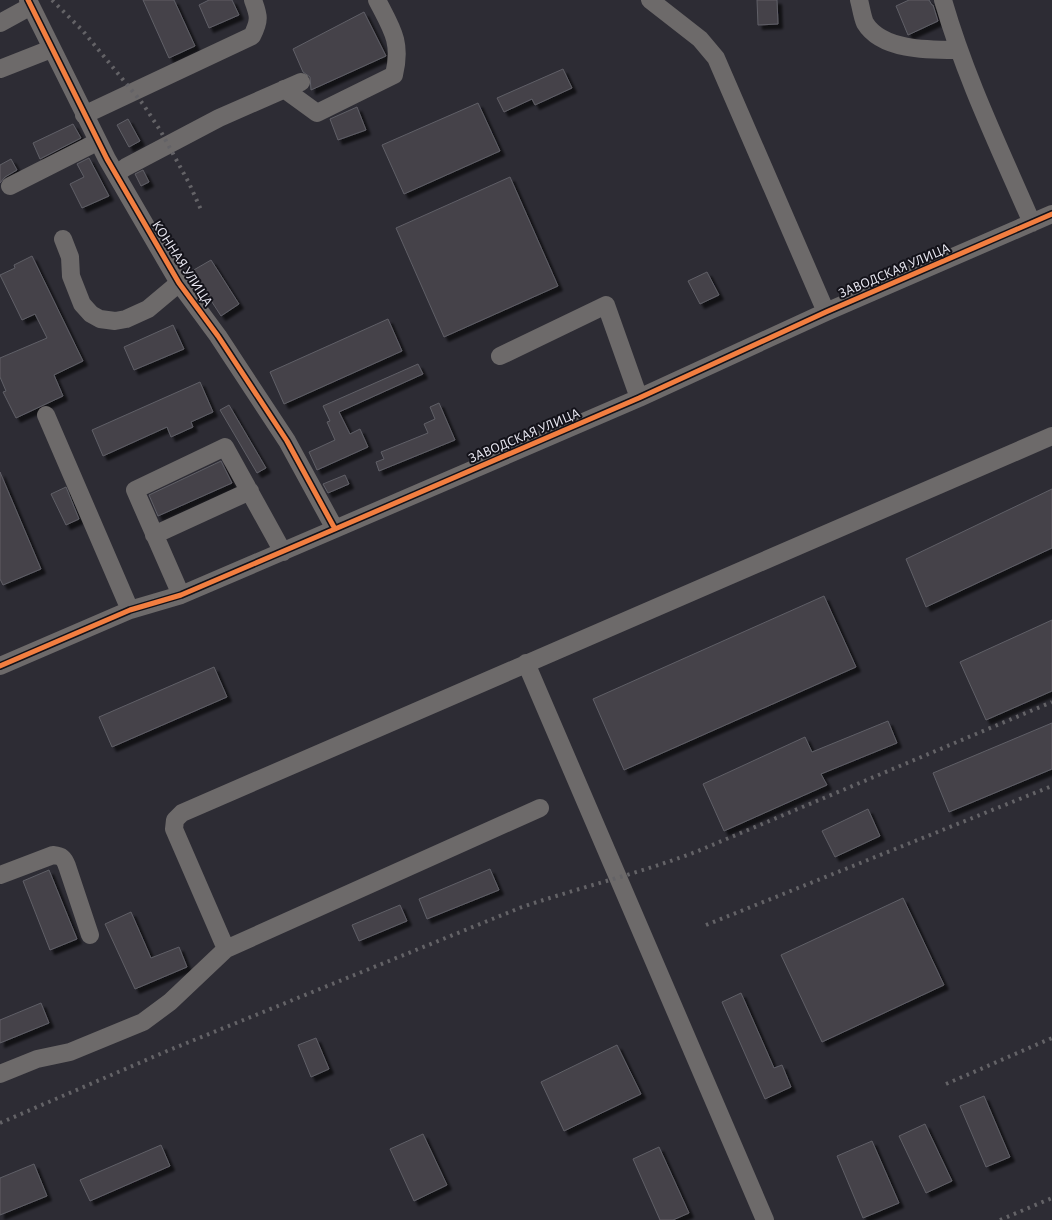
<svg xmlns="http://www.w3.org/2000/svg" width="1052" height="1220" font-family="'Alegreya Sans',sans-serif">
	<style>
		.building { fill: #444349; stroke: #605f67; filter: url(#shadow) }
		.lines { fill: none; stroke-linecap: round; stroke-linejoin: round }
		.minor { stroke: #6d6a6a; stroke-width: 18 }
		.rail { stroke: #646367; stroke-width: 4; stroke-dasharray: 2.5 5; stroke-linecap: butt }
		.cycleway-casing { stroke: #131219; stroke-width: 8 }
		.cycleway { stroke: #f27e40; stroke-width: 5 }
		.labels { text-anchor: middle; stroke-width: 4; stroke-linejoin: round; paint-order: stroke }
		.street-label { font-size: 14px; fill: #e9e8f2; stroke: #131219 }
	</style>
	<defs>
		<filter id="shadow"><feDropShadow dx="4.5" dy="4.5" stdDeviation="1" flood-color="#0009"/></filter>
	</defs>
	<rect width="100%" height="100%" fill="#2d2c34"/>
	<path class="building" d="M143,0H174L195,46L169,58Z
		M209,0H232L239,15L209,28L199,5Z
		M757,0H777L778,24L758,25Z
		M909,0H929L932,5H933L938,21L908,35L896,6Z
		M364,12L386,56L311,90L310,77L303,72L293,49Z
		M563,69L572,88L535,105L532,99L504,112L497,98Z
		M478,103L500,151L404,194L382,145Z
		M357,107L366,130L338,140L330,119Z
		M128,119L140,141L129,147L117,125Z
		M73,124L81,138L40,159L33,143Z
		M89,158L109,196L82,208L70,184L84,177L77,164Z
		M11,159L17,170L5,177L0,183V165Z
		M143,170L149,182L141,186L135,174Z
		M510,177L558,286L444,337L396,228Z
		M32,256L83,361L54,375L63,396L16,418L3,392L6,391L0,377V358L47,338L35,314L22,320L0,275L15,268L14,265Z
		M211,260L239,304L221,316L192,271Z
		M707,272L719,295L700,304L688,281Z
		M388,319L402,351L284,404L270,372Z
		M173,325L184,349L134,370L124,347Z
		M418,364L423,374L339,412L350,434L360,429L368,447L317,470L309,452L335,440L327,422L330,421L323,406Z
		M200,382L213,412L191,422L193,427L171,437L167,427L103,456L92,430Z
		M439,403L455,440L379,471L376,462L384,459L381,452L428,433L424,424L435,419L430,407Z
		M229,405L266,468L257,473L220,410Z
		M221,461L232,483L158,516L149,495Z
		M0,472L41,569L3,585L0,579Z
		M345,475L349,484L328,493L323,484Z
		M66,487L79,519L66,525L51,494Z
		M1052,489V548L926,607L906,559Z
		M824,596L856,667L624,770L593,699Z
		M1052,620V691L986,720L960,662Z
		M214,667L227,697L112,747L99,717Z
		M888,721L897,743L821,774L827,785L724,831L703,784L805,737L812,752Z
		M1052,723V769L949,812L933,773Z
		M868,809L880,836L835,857L822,831Z
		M490,869L499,890L427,919L419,899Z
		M49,870L77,939L50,950L23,881Z
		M903,898L944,985L822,1042L781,955Z
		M400,905L407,921L359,941L352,925Z
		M131,912L151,958L179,947L187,967L135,989L105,924Z
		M741,993L774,1068L782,1065L791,1087L765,1099L722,1002Z
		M41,1003L49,1023L0,1043V1020Z
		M316,1038L329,1069L311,1077L298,1045Z
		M617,1045L641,1094L564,1131L541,1082Z
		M984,1096L1010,1157L986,1167L960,1106Z
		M925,1124L952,1181L926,1193L899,1136Z
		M423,1134L447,1185L414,1201L390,1149Z
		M872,1141L899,1203L863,1218L837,1156Z
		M161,1145L170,1166L90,1201L80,1180Z
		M659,1147L689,1213L673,1220H660L633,1159Z
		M34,1164L47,1196L0,1215V1178Z"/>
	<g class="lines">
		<path class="minor" d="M28,0L107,159L179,283L218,336L287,441L335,529
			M650,0L700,39L716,58L826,312
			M859,0C861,7 862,16 865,23C882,51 930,50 959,50
			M943,0C965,77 1000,149 1032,223
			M0,23L31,6
			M0,69L51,49
			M284,89L317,113L394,75C402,42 392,29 377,0
			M84,115L252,36C260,20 259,16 253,0
			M116,174L126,167L219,118L301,82
			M10,186L97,142
			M63,239L70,257L71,276L82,304L91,314L100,319L115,321L126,319L148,309L179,283
			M500,356L606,305L639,398
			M46,415L130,610
			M154,535L250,491
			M181,595L135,490L225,447L283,552
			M526,663L765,1220
			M0,666L130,610L181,595L335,529L639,398L826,312L1052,214
			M0,875L53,855C62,856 64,858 67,866L90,935
			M226,949L174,829L175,820L182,813L1052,436
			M0,1074L37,1059L70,1052L143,1022L170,1002L226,949L540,808"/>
		<path class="rail" d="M52,0L83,31L143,104L160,130L189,183L202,212
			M706,925L1052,786
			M946,1084L1052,1038
			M0,1123L167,1051L522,907C581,887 641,873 698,851L1052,702
			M1000,1220L1052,1198"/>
		<g class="cycleway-casing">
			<path id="cycleway" d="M28,0L107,159L179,283L218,336L287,441L335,529
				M0,666L130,610L181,595L335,529L639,398L826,312L1052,214"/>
		</g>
		<use href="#cycleway" class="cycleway"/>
	</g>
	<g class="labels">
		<g class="street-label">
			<text transform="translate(183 263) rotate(57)" y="5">КОННАЯ УЛИЦА</text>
			<text transform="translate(894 270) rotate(-23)" y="5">ЗАВОДСКАЯ УЛИЦА</text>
			<text transform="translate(524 435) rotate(-23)" y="5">ЗАВОДСКАЯ УЛИЦА</text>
		</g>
	</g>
</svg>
